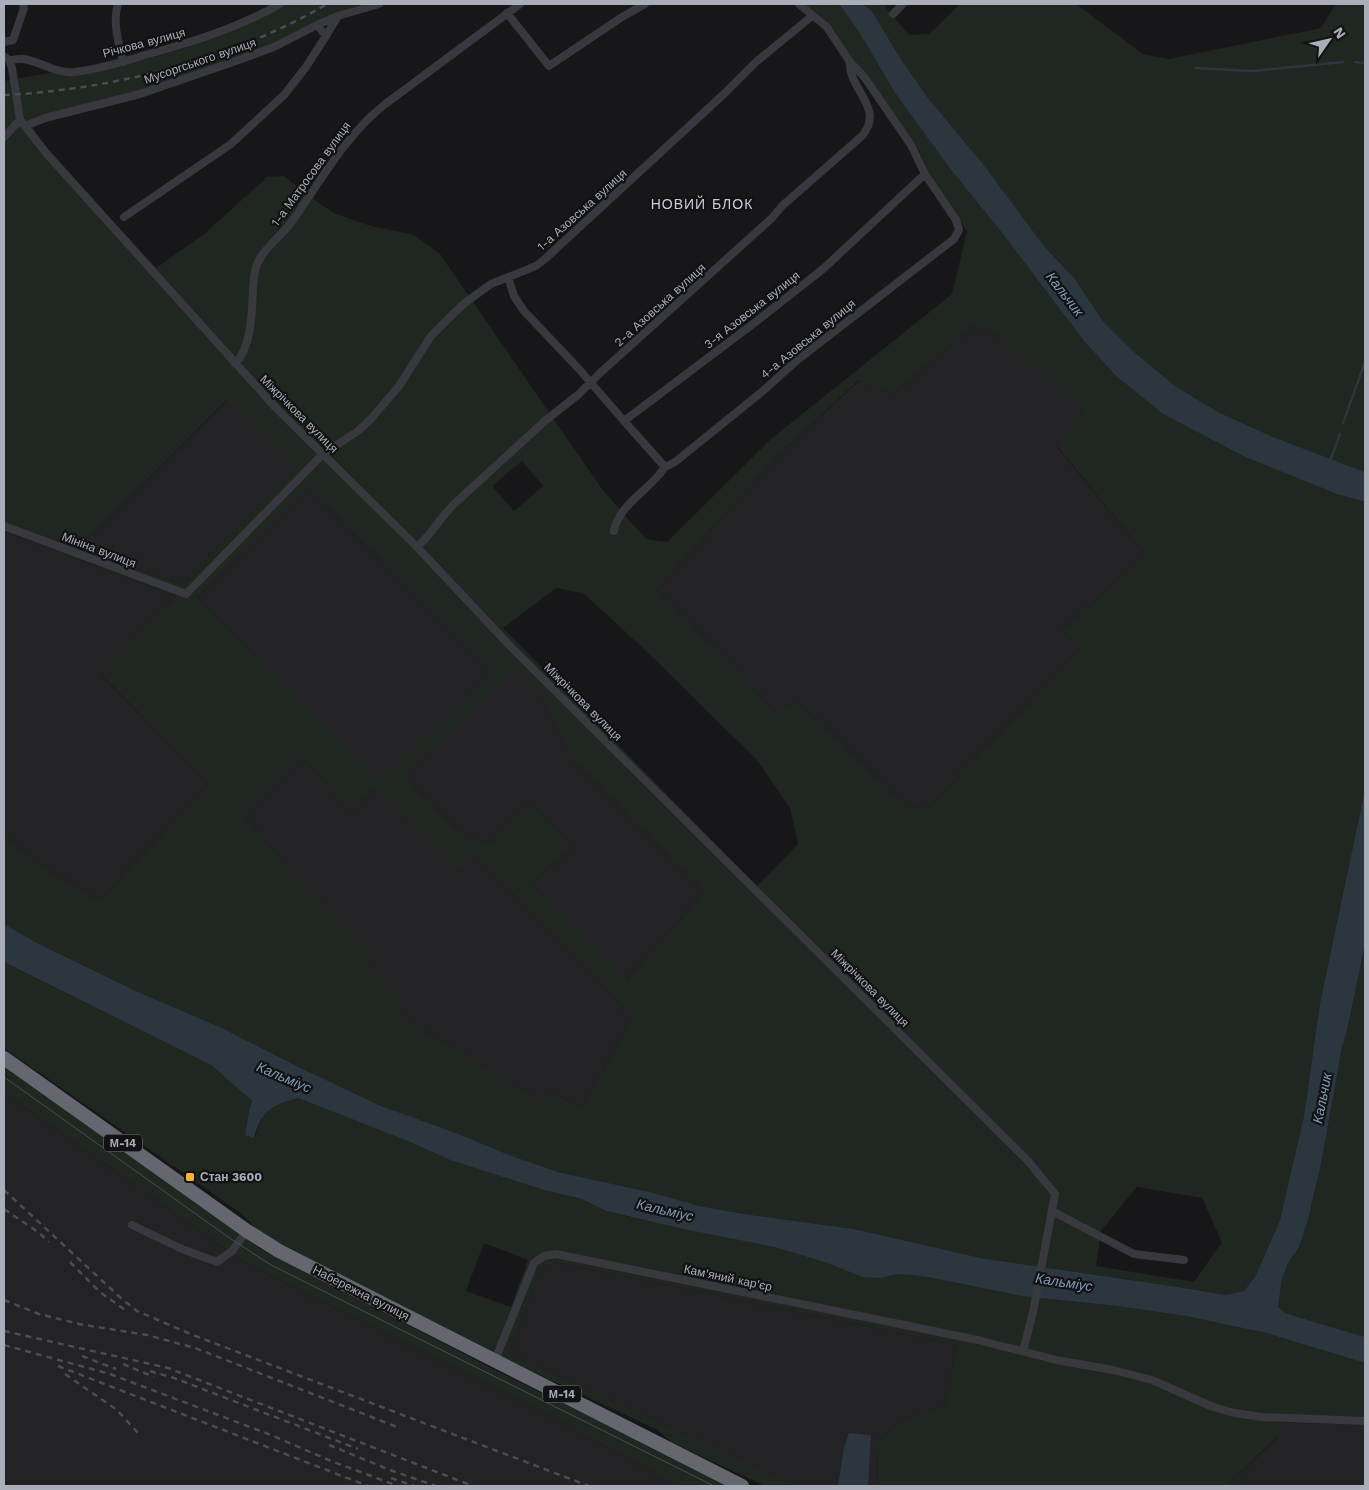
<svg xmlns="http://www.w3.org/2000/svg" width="1369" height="1490" font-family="'Work Sans',sans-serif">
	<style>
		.built { fill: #232326 }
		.green { fill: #1f2720; fill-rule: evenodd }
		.water { fill: #2c363e }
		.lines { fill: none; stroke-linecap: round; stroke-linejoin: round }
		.stream { stroke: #2c363e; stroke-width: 2.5 }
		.street { stroke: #38393e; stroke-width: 8 }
		.highway { stroke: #64676f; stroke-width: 14 }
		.tram { stroke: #4b4d53; stroke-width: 1 }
		.rail { stroke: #4b4d53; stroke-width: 2.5; stroke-dasharray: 6 5; stroke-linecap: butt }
		.poi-dot { fill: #f6b332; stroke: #121214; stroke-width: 2 }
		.labels { text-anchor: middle; stroke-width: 4.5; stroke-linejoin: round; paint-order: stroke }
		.shield { fill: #121214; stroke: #7c7f88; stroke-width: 1 }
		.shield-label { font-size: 11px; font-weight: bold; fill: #a9aeb9 }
		.street-label { font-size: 12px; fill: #a9aeb9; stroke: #121214 }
		.poi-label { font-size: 12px; font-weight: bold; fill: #a9aeb9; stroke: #121214; text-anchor: start }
		.neighbourhood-label { font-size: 14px; letter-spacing: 1px; fill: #cacdd5; stroke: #121214 }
		.water-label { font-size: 14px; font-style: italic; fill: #7f9cb5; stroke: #121214 }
	</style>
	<rect width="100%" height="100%" fill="#171719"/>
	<path class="built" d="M972,327L993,331L1086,412L1057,447L1145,554L1063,631L1080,649L931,806L909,808L799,703L775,711L656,590L778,455L860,380L894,393Z
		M228,400L298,470L182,585L83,548L86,541Z
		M307,487L491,672L380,783L197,597Z
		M4,531L176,596L101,676L209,784L100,901L38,864L4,836Z
		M513,669L543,700L571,756L705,892L626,980L530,883L573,847L531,804L491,844L463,836L405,777Z
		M302,758L352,809L376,786L475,856L601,983L632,1018L582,1108L551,1092L544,1104L412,1023L398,1009L400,1000L366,965L372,958L243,817Z
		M4,1092L244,1262L558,1420L678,1486H4Z
		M556,1262L957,1345L945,1406L904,1419L877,1442L878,1486L796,1485L509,1354L538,1273Z
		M1278,1422L1365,1425V1486H1226L1278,1437Z"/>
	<path class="green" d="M286,4H361L235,64L30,123L49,152L156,268L203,235L267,177L284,176L320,204L336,214L371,226L414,235L440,254L602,489L646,539L667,542L771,439L952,294L967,231L929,174L920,152L871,80L858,71L839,37L830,24L805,4H839L859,32L895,93L951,170L999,229L1084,341L1116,376L1163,414L1245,457L1337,494L1365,502V789L1320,1003L1304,1116L1289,1183L1280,1220L1255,1277L1244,1291L1226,1295L1178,1287L981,1258L854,1229L744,1214L699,1206L654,1193L558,1172L509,1155L459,1134L381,1106L303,1069L222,1028L138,992L39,944L4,924V836L38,864L100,901L209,784L101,675L176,596L4,531V81L56,72L124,65L183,49L266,15ZM972,327L993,331L1085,412L1057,446L1145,554L1063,631L1080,649L931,806L909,808L799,703L775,711L656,590L778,455L859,380L894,393ZM227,400L297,470L182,585L83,548L86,541ZM522,461L543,486L514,511L492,486ZM307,487L491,672L380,782L197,597ZM556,588L583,593L644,649L757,760L790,808L798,844L757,886L503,628ZM513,670L543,700L571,756L705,892L627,979L530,883L573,847L531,804L491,844L463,836L405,777ZM302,758L352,809L376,786L460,871L475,856L601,983L632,1018L582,1108L551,1092L543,1103L412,1023L398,1009L401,1000L366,965L373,958L243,817ZM1137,1187L1202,1198L1222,1242L1194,1282L1096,1266L1101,1231Z
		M862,4H883L909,35L929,34L960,4H1076L1143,54L1169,59L1321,28L1336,4H1365V472L1273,437L1218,412L1175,386L1132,350L1103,321L1075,279L1044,246L983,164L928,98L901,59L871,10Z
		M1365,944V1337L1285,1313L1278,1307L1282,1279L1288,1263L1299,1247L1308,1220L1321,1164L1342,1047L1347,1031Z
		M4,962L211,1065L252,1101L249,1111L245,1134L255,1137C263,1110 271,1106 298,1098L410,1142L450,1160L544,1190L582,1199L606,1211L621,1215L774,1247L843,1268L880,1278L898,1274L928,1277L1022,1296L1117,1306L1186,1316L1266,1333L1365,1363V1425L1278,1422V1436L1226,1486H878L877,1442L904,1419L945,1406L957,1345L556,1262L538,1273L509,1354L799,1486H765L671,1442L658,1430L497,1355L267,1237L255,1228L242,1214L4,1048ZM484,1243L528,1260L511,1307L466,1291Z
		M4,1066L260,1249L499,1372L731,1486H678L558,1420L244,1262L4,1092Z"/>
	<path class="water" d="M839,4H862L871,10L901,59L928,98L983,164L1044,246L1075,279L1103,321L1132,350L1175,386L1218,412L1273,437L1365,472V502L1337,494L1245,457L1163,414L1116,376L1084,341L999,229L951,170L895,93L859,32Z
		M1365,789V944L1347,1031L1342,1047L1321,1164L1308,1220L1299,1247L1288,1263L1282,1279L1278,1307L1285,1313L1365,1337V1363L1266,1333L1186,1316L1117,1306L1022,1296L928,1277L898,1274L881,1278L863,1277L827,1263L774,1247L679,1228L606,1211L582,1199L544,1190L450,1160L410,1142L298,1098C271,1106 262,1110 254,1138L245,1135L249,1111L252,1101L211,1065L4,962V924L39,944L138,992L222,1028L303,1069L381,1106L459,1134L509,1155L558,1172L654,1193L699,1206L744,1214L854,1229L981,1258L1178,1287L1226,1295L1244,1291L1255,1277L1280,1220L1304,1116L1320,1003Z
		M849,1433L871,1435L868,1486H838L844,1448Z"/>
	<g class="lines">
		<path class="stream" d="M1355,62L1365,63
			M1196,68L1251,71L1343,62
			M1343,423L1365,362
			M1330,461L1340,434"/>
		<path class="street" d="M118,4C112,22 119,44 123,62
			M507,13L549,66L622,17L645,4
			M893,14L903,4
			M317,25L326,36L338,16
			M4,42L13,40L24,8L23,4
			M4,56L9,60L12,68L20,120L47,154L276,408L417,547L511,647L1028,1161L1055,1194L1033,1312L1023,1351
			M9,60C14,60 19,58 24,59C41,62 57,74 75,72C98,69 123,62 145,55C191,43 238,28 280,4
			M25,126L45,118L140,94L236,61L274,47L317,25L338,16L379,4
			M4,137L20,120
			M124,217L231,144L285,94L306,67L326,36
			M508,277L514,296L524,311L578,368L624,421L749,327L823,269L925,174
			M235,364C252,347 252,310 253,288C254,279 254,269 258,262C265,247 280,237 290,224C320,183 343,138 384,105L520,4
			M665,467L675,462L764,390L796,361L954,239L959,230L956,220L925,174L911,145L865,78L850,62L827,27L799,4
			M4,526L186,594L323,454L358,431L370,420L399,386L431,336L453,314L466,302L491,284L536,266L546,258L725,93L756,62L812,16
			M614,531C618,505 652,488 665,467L624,421
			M417,547C431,535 440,518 453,505L546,420L579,394L599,374L772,218L782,206L862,136C886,108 847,88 850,62
			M1052,1211L1134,1254L1184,1260
			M132,1225L182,1249L217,1262L232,1251L247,1231
			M495,1360L534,1263L544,1256L556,1254L978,1340L1056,1360L1113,1370L1152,1380L1213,1407L1235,1413L1262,1417L1365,1421"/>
		<path class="highway" d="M4,1058L247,1231L279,1251L742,1486"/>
		<path class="tram" d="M4,1077L228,1237L271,1265L714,1486"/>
		<path class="rail" d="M4,95C111,90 234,59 327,4
			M4,1190L122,1299L137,1311L193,1335L589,1486
			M4,1209L38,1232L49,1242
			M70,1262L100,1292L125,1310
			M4,1300L39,1314L79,1324L147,1335L195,1348L397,1427
			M4,1331L168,1368L473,1486
			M4,1345L110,1374L271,1435L331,1461L398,1486
			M82,1356L116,1369
			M123,1364L154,1377
			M58,1366L368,1486
			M150,1371L174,1378L358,1449
			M65,1374L117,1410L138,1433
			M329,1445L390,1470L436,1486
			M391,1478L414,1486"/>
	</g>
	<rect class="poi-dot" x="185" y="1172" width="10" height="10" rx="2.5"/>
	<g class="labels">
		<g class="shield">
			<rect x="104" y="1134.5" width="38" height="17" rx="4"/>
			<rect x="543" y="1385.5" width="38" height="17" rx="4"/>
		</g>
		<g class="shield-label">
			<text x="123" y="1147">М-14</text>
			<text x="562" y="1398">М-14</text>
		</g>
		<g class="street-label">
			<text transform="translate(144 43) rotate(-15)" y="4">Річкова вулиця</text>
			<text transform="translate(200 61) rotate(-19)" y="4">Мусоргського вулиця</text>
			<text transform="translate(311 174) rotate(-54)" y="4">1-а Матросова вулиця</text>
			<text transform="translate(582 210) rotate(-42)" y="4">1-а Азовська вулиця</text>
			<text transform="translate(660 305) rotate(-42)" y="4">2-а Азовська вулиця</text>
			<text transform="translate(752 310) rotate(-38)" y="4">3-я Азовська вулиця</text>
			<text transform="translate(808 339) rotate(-39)" y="4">4-а Азовська вулиця</text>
			<text transform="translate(299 414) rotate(45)" y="4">Міжрічкова вулиця</text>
			<text transform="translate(99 550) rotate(21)" y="4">Мініна вулиця</text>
			<text transform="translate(583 702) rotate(45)" y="4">Міжрічкова вулиця</text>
			<text transform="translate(870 988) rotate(45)" y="4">Міжрічкова вулиця</text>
			<text transform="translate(728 1278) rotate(12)" y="4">Кам'яний кар'єр</text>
			<text transform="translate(361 1293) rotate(27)" y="4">Набережна вулиця</text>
		</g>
		<g class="poi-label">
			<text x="200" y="1181">Стан 3600</text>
		</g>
		<g class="neighbourhood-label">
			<text x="702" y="209">НОВИЙ БЛОК</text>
		</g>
		<g class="water-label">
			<text transform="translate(1065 294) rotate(52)" y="5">Кальчик</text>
			<text transform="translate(284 1077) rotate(23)" y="5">Кальміус</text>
			<text transform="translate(1322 1098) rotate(-79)" y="5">Кальчик</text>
			<text transform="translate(665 1210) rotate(13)" y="5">Кальміус</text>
			<text transform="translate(1064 1282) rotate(9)" y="5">Кальміус</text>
		</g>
	</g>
	<rect width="1369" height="1490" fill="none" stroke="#a9aeb9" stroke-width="10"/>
	<g transform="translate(1329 40) rotate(56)" stroke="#121214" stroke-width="4" paint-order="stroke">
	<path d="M0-4L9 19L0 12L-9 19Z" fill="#a9aeb9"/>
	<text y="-8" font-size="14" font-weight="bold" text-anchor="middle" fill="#a9aeb9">N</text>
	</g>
</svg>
